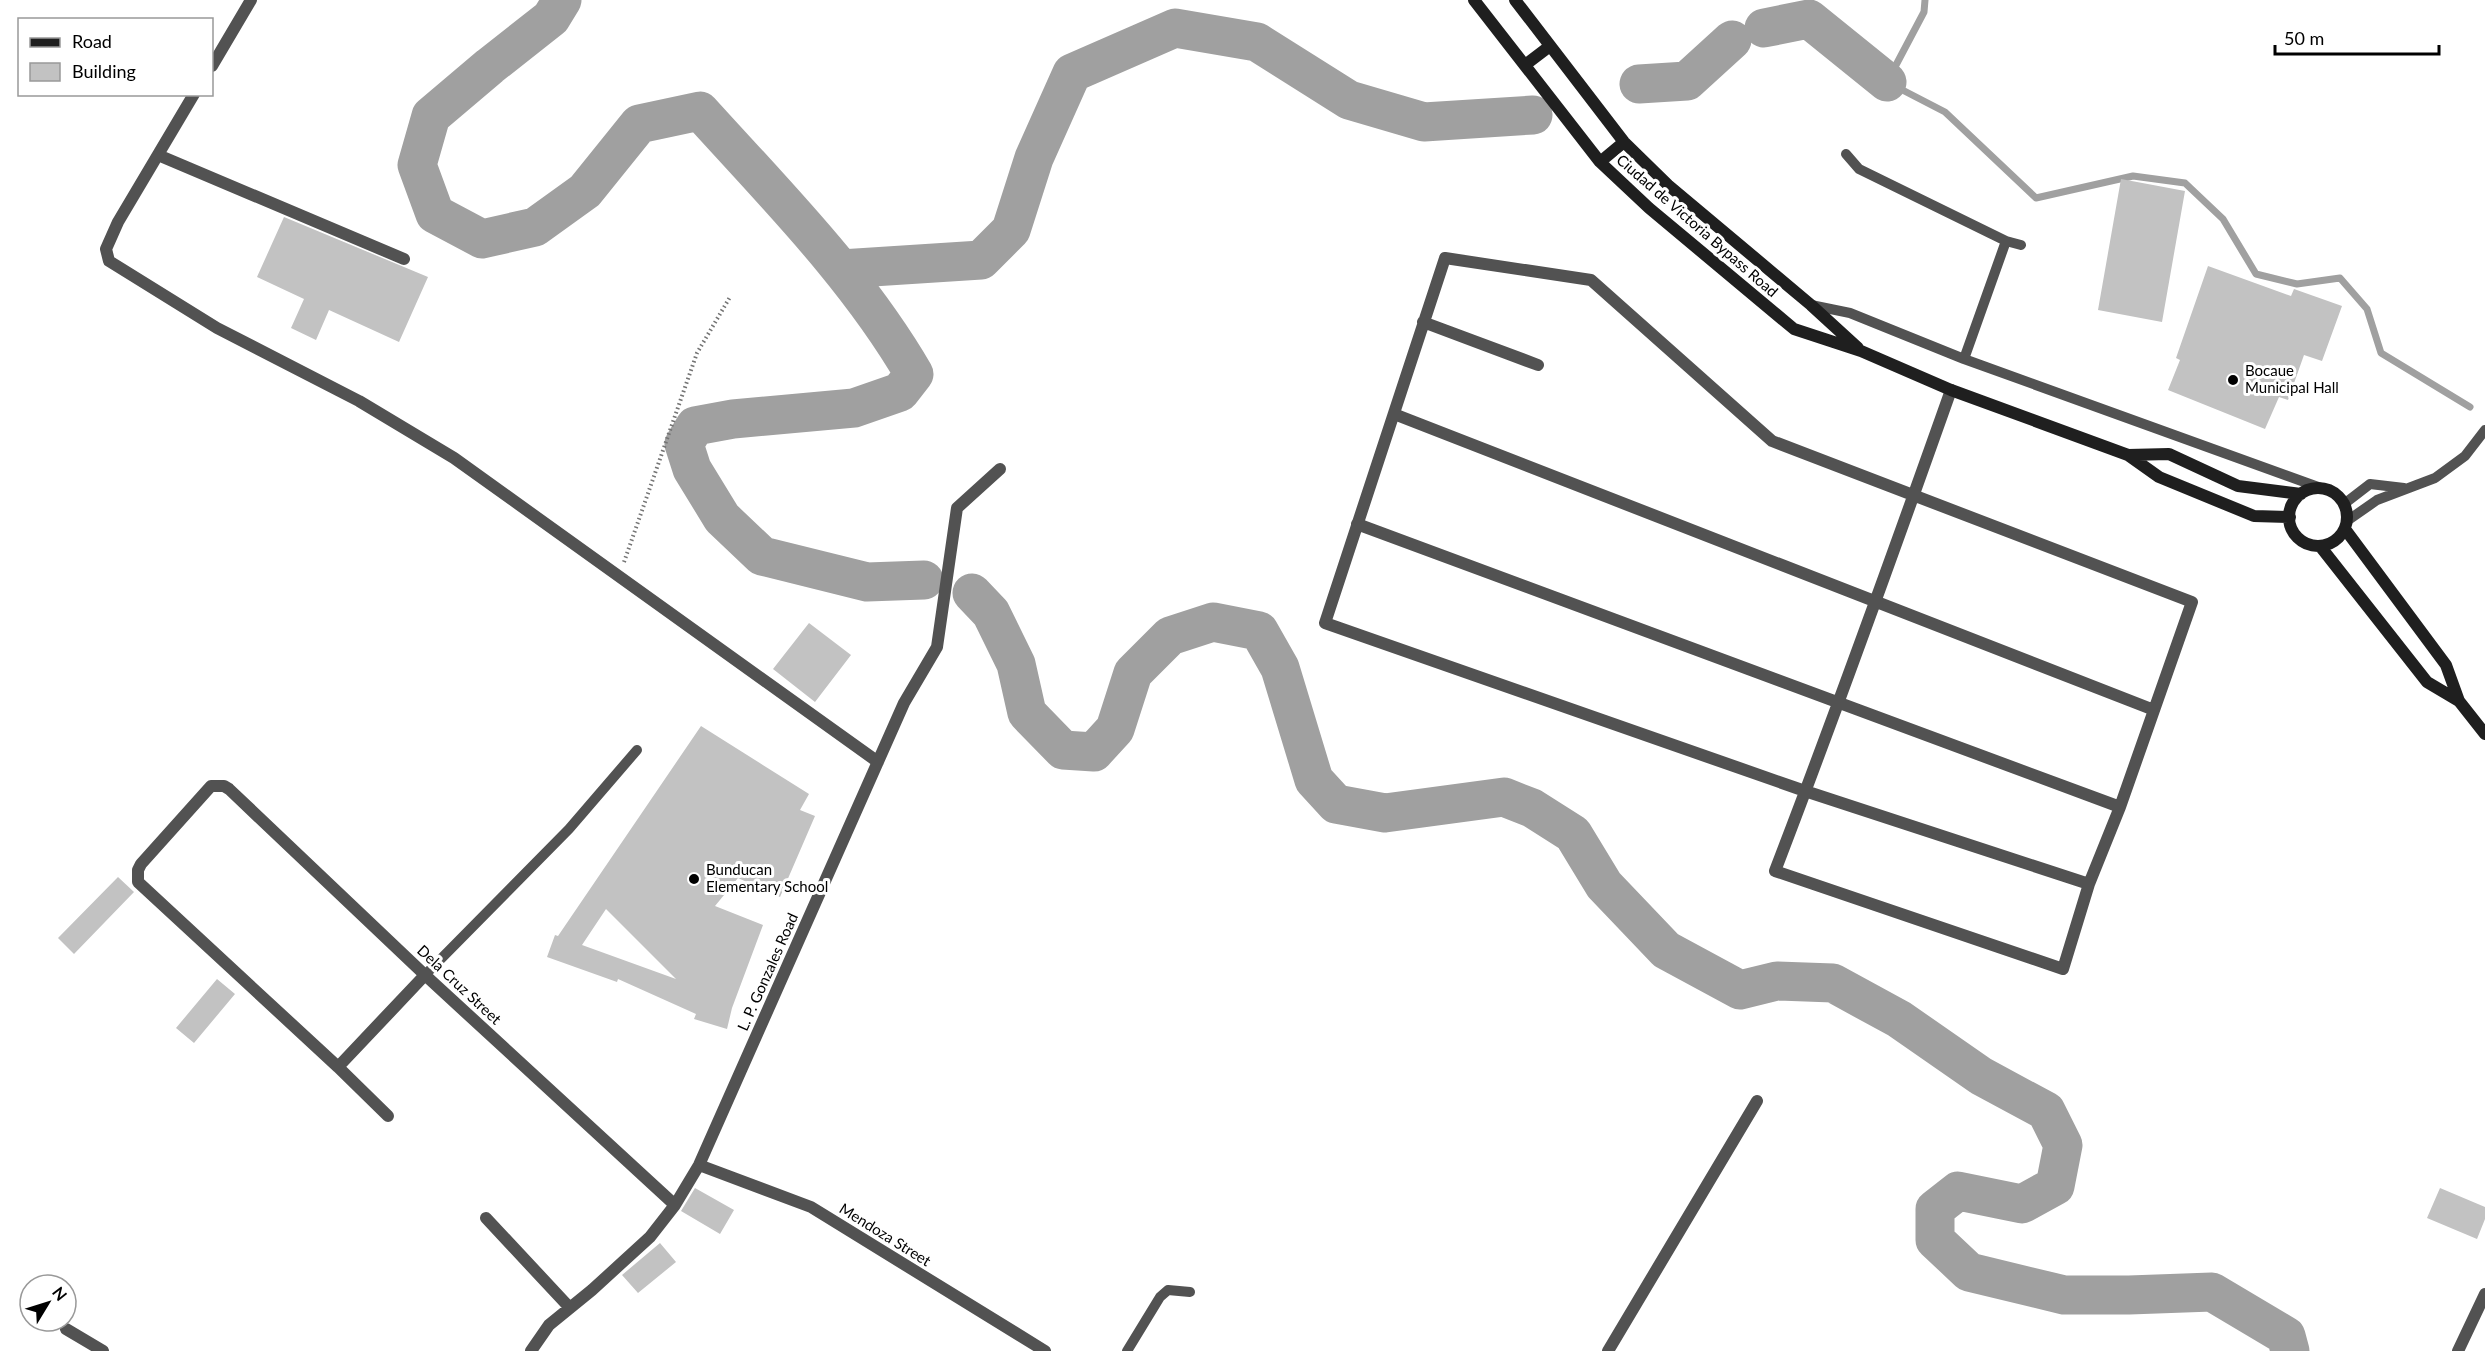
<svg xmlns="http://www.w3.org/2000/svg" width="2485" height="1351" font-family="Lato,sans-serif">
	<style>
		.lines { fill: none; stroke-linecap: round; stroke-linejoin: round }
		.stream { stroke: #a0a0a0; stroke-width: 7 }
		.river { stroke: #a0a0a0; stroke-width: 39 }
		.building { fill: #c2c2c2; fill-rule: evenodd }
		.path { stroke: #747474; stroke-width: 4; stroke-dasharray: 1.5 3; stroke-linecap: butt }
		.lane { stroke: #525252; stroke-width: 10 }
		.street { stroke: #525252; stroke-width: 12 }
		.secondary { stroke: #1f1f1f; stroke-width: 12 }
		.poi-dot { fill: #000; stroke: #fff; stroke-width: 2 }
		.labels { text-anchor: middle; stroke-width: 6; stroke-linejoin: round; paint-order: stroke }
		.street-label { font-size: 15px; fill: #000; stroke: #fff }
		.poi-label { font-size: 15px; fill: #000; stroke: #fff; text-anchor: start }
	</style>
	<rect width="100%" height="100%" fill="#fff"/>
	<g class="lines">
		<path class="stream" d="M1925,0L1924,12L1887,82L1945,112L2036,198L2133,176L2185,183L2223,219L2256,274L2297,284L2340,278L2367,309L2381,353L2470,407"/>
		<path class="river" d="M562,0L551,18L490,66L431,116L417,165L435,214L482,239L535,227L585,191L639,124L700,111C776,195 857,276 914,374L900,392L854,408L733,419L695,426L684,444L692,469L722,518L762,556L867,582L924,580
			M1764,28L1809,19L1887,82
			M1639,84L1687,81L1732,40
			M841,269L981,260L1011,230L1034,158L1072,73L1175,28L1257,42L1349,100L1424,122L1533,115
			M972,593L991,613L1016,664L1027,713L1063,750L1094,752L1115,729L1133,673L1170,636L1213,622L1259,631L1280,668L1314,780L1336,804L1385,813L1504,797L1532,808L1573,834L1604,885L1666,950L1740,990L1777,981L1833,983L1899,1019L1981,1076L2046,1111L2063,1145L2055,1186L2022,1204L1958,1191L1935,1209V1240L1969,1272L2064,1295H2129L2212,1292L2286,1336L2290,1351"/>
	</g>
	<path class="building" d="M2121,179L2185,191L2162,322L2098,310Z
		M284,217L428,277L399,342L329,310L316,340L291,328L304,299L257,277Z
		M2208,266L2291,296L2294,289L2342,306L2322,361L2304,355L2288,400L2279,397L2265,429L2168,390L2180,360L2176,358Z
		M809,623L851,655L815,702L773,669Z
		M701,726L809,794L800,810L815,816L780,897L738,878L715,906L763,925L732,1008L727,1029L694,1019L696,1014L618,979L617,982L547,957L555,935L558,936ZM606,909L676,979L582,945Z
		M118,877L134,892L74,954L58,938Z
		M217,979L235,994L194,1043L176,1028Z
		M695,1188L734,1210L720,1234L681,1211Z
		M2440,1188L2485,1207V1219L2477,1239L2427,1218Z
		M660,1243L676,1262L638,1293L622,1275Z"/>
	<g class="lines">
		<path class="path" d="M624,562L697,353L730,297"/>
		<path class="lane" d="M1846,154L1859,169L2006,241L2021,245
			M1811,305L1850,313L1964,359L2321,488
			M1964,359L2006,241
			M2344,504L2370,484L2404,488
			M2347,521L2377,500L2435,478L2465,456L2485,430
			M425,975L569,829L637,750
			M1127,1351L1160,1297L1168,1290L1190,1292"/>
		<path class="street" d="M212,66L251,0
			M194,94L118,222L106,249L109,261L217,328L359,401L454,458L878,762
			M158,155L404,259
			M1423,322L1538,365
			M1951,390C1894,551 1836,712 1775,871L2063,969L2089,884L2120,807L2192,602L1772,441L1591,280L1445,258L1325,623L1805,791L2089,884
			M1394,414L2154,710
			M1357,524L2120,807
			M338,1067L138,882V870L141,864L211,786H224L229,789L425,975L675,1205
			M388,1116L338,1067L425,975
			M699,1165L811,1207L1045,1351
			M486,1218L570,1308
			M66,1329L103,1351
			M531,1351L549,1325L592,1290L650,1237L675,1205L699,1165L904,703L937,647L957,508L1000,469
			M1608,1351L1757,1101
			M2458,1351L2485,1294"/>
		<path class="secondary" d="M1474,0L1600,162L1649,208L1794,329L1861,351L1951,390L2128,455L2159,477L2254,516L2290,517
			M1515,0L1624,142L1668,185L1811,305L1858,348
			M1525,65L1550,46
			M1600,162L1624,142
			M2128,455L2169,454L2238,486L2301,494
			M2289 517a29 29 0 1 1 58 0a29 29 0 1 1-58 0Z
			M2345,529L2446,665L2459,701L2485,734
			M2320,546L2427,682L2459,701"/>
	</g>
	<g class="poi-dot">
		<circle cx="2233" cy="380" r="6"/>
		<circle cx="694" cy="879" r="6"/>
	</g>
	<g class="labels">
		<g class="street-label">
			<text transform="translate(1697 226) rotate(41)" y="5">Ciudad de Victoria Bypass Road</text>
			<text transform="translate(768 972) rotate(-66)" y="5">L. P. Gonzales Road</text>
			<text transform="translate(459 985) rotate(43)" y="5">Dela Cruz Street</text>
			<text transform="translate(885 1235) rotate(32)" y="5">Mendoza Street</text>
		</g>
		<g class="poi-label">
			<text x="2245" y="376">Bocaue<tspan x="2245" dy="17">Municipal Hall</tspan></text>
			<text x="706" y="875">Bunducan<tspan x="706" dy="17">Elementary School</tspan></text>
		</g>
	</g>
	<rect x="18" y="18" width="195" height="78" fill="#ffffff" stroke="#999999" stroke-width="1.5"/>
	<rect x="30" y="38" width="30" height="9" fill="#1f1f1f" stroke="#999999" stroke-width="1.5"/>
	<text x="72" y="48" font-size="18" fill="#000000">Road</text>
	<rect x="30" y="63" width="30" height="18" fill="#c2c2c2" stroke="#999999" stroke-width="1.5"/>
	<text x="72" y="78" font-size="18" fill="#000000">Building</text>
	<g transform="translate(48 1303) rotate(52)"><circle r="28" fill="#ffffff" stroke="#999999" stroke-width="1.5"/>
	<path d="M0-4.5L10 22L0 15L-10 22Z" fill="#000000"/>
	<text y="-9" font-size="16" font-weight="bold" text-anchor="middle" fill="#000000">N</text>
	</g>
	<path d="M2275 45v9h164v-9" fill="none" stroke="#000000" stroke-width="3"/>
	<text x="2284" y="45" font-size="18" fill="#000000" stroke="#ffffff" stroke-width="4.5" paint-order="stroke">50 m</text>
</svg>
